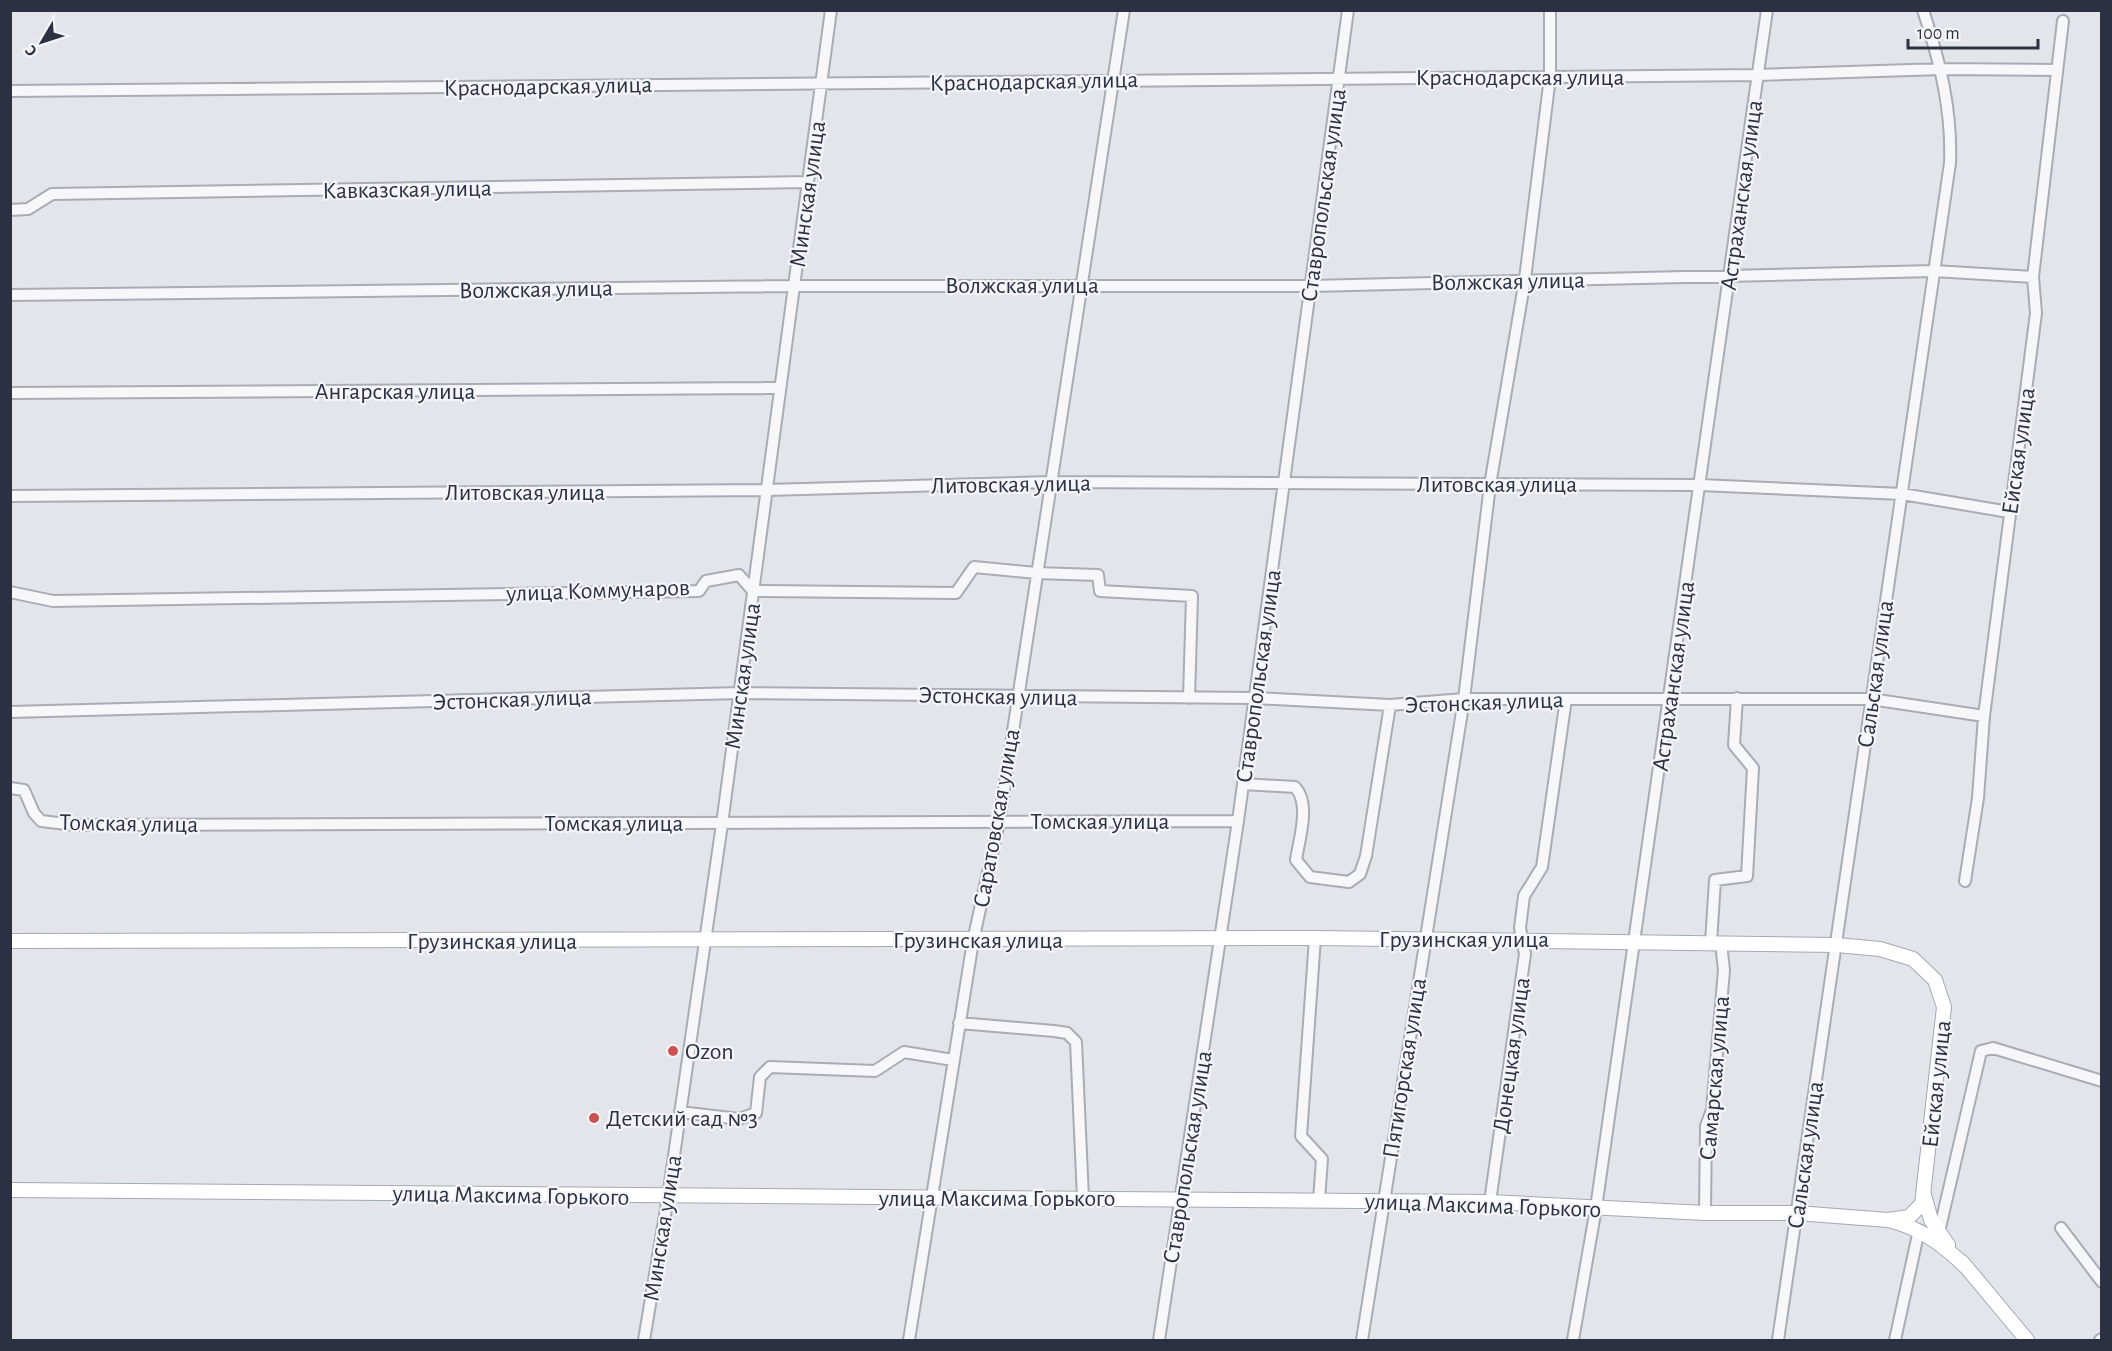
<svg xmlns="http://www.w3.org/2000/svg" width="2112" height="1351" font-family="'Alegreya Sans',sans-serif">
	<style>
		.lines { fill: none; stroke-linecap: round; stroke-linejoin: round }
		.minor-casing { stroke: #a9abb5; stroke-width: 14 }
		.major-casing { stroke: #a3a8b7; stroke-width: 16 }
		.minor { stroke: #f7f7fa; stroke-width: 10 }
		.major { stroke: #fff; stroke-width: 14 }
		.poi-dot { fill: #cb524f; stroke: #f4f5f8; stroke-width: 2 }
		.labels { text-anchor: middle; stroke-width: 4.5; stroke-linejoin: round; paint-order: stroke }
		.street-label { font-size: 24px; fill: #2c3043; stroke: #f4f5f8 }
		.poi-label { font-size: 24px; fill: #2c3043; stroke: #f4f5f8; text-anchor: start }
	</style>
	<rect width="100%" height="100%" fill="#e4e5eb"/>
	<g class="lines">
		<g class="minor-casing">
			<path id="minor" d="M10,91L1758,75L1942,69L2057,70
				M10,210L28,209L52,194L808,182
				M10,295L794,286H1311L1934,271L2033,277
				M10,393L780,388
				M10,496L767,490L1050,482L1700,485L1902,494L2009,512
				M10,592L53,601L699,591L706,581L739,575L753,591L956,593L974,567L1036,573L1098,575L1100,591L1192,596L1189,698
				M10,712L740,693L1255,698L1390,705L1464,699H1871L1984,716
				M1243,784L1295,787C1311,804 1299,839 1296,860L1310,877L1349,882L1360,874L1366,856L1390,705
				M10,788L24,790L34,813L41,821L75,825L1238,821
				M1965,881L1978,798L1984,716L2036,313L2033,277L2063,21
				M1315,938L1301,1136L1322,1159L1319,1200
				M1711,943L1715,880L1747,876L1753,768L1734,745L1737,698
				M959,1023L1054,1031L1067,1033L1076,1042L1083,1198
				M680,1112L739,1119L756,1113L760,1077L770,1067L875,1071L904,1052L953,1060
				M1490,1202L1525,954L1520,928L1524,896L1542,867L1566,699
				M1705,1213L1706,1126L1712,1110L1724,970L1721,943
				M2061,1228L2102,1282
				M1939,1232L1981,1051L1993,1048L2102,1081
				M644,1340L668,1197L722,824L831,10
				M909,1340L973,941L999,822L1124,10
				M1159,1340L1238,821L1348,10
				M1362,1340L1464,699L1490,485L1525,279L1550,77V10
				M1573,1340L1596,1208L1767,10
				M1778,1340L1950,163C1952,109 1940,62 1923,10
				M1895,1340L1919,1230
				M2100,1340L2102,1339"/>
		</g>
		<g class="major-casing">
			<path id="major" d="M10,941L1315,938L1837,945L1880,949L1913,959L1935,980L1944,1007L1922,1204L1909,1217L1888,1220
				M10,1190L1490,1202L1705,1213H1797L1888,1220C1921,1228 1944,1245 1968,1269
				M1924,1195L1931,1220L1948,1245
				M1962,1262L2027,1340"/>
		</g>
		<use href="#minor" class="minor"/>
		<use href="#major" class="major"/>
	</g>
	<g class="poi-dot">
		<circle cx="673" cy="1051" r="6"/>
		<circle cx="594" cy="1118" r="6"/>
	</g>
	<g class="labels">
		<g class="street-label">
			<text x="1520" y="85">Краснодарская улица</text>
			<text transform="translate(1034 81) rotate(-1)" y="8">Краснодарская улица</text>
			<text transform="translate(548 86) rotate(-1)" y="8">Краснодарская улица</text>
			<text transform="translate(407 189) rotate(-1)" y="8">Кавказская улица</text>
			<text transform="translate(807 194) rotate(-82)" y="8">Минская улица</text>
			<text transform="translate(1323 195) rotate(-82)" y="8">Ставропольская улица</text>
			<text transform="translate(1741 195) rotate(-82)" y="8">Астраханская улица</text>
			<text transform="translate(1508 281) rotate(-1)" y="8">Волжская улица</text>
			<text x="1022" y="293">Волжская улица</text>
			<text transform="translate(536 289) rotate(-1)" y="8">Волжская улица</text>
			<text x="395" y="399">Ангарская улица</text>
			<text transform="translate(2018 451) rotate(-82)" y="8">Ейская улица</text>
			<text transform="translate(1011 484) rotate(-1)" y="8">Литовская улица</text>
			<text x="1497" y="492">Литовская улица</text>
			<text x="525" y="500">Литовская улица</text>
			<text transform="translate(598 590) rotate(-2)" y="8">улица Коммунаров</text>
			<text transform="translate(1875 674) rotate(-82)" y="8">Сальская улица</text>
			<text transform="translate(742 676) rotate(-82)" y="8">Минская улица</text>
			<text transform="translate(1258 676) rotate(-82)" y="8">Ставропольская улица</text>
			<text transform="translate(1673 676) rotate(-82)" y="8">Астраханская улица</text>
			<text transform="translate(998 696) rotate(1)" y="8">Эстонская улица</text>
			<text transform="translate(512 699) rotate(-2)" y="8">Эстонская улица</text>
			<text transform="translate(1484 702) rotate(-2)" y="8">Эстонская улица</text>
			<text transform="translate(996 818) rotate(-80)" y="8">Саратовская улица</text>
			<text x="1100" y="829">Томская улица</text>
			<text transform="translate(129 823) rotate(1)" y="8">Томская улица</text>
			<text x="614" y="831">Томская улица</text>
			<text x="1464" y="947">Грузинская улица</text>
			<text x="978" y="948">Грузинская улица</text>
			<text x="492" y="949">Грузинская улица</text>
			<text transform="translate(1511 1055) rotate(-82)" y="8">Донецкая улица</text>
			<text transform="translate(1404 1068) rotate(-81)" y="8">Пятигорская улица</text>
			<text transform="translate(1714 1078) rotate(-85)" y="8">Самарская улица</text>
			<text transform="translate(1936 1084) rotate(-84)" y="8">Ейская улица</text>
			<text transform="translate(1805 1155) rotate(-82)" y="8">Сальская улица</text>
			<text transform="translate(1187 1157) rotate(-81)" y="8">Ставропольская улица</text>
			<text transform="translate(511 1195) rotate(1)" y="8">улица Максима Горького</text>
			<text x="997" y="1206">улица Максима Горького</text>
			<text transform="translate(1483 1205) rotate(2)" y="8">улица Максима Горького</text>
			<text transform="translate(662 1228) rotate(-81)" y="8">Минская улица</text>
		</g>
		<g class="poi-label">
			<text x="685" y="1059">Ozon</text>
			<text x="606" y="1126">Детский сад №3</text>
		</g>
	</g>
	<rect width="2112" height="1351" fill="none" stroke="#2c3043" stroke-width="24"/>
	<g transform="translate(42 42) rotate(231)" stroke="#f4f5f8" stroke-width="4.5" paint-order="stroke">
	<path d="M0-4.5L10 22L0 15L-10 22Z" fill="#2c3043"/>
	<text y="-9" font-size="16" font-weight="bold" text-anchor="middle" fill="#2c3043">С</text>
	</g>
	<path d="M1908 39v9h130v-9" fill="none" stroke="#2c3043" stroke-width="3"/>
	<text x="1917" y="39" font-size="18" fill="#2c3043" stroke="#f4f5f8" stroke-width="4.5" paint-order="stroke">100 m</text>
</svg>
